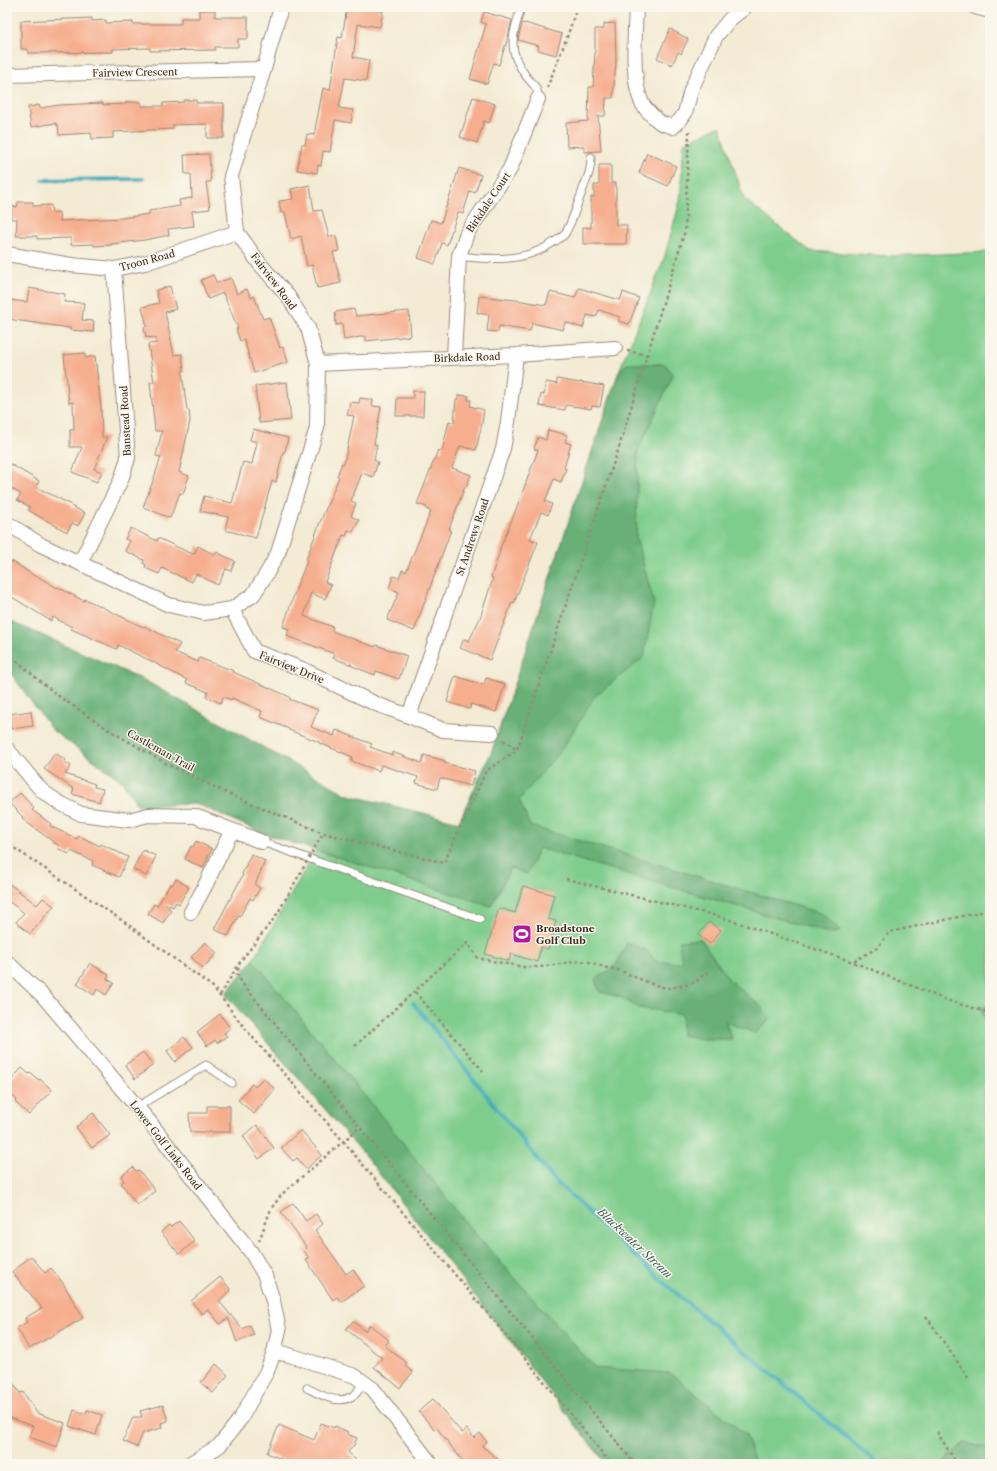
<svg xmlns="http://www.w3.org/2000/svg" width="997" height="1471" font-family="'Libre Caslon Text',serif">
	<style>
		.green { fill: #7fcd8d; stroke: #5d7c56 }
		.forest { fill: #67b078; stroke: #516d4b }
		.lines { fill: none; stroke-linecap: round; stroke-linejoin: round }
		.stream { stroke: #3dacba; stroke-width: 4 }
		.building { fill: #f6ae8e }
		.service-casing { stroke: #978a79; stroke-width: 9 }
		.minor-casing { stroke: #978a79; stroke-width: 16 }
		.path { stroke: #978a79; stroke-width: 2.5; stroke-dasharray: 3 3; stroke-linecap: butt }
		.service { stroke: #fff; stroke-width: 7 }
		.minor { stroke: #fff; stroke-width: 14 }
		.path-bridge { stroke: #978a79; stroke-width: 2.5; stroke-dasharray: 3 3; stroke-linecap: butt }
		.labels { text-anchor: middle; stroke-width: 3; stroke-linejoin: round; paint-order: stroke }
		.street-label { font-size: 10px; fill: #3b2a1e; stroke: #fbf7ec }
		.poi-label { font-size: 10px; font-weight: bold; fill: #3b2a1e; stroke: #fbf7ec; text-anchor: start }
		.water-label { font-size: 11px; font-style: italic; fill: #3c5e5c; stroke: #fbf7ec }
	</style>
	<rect width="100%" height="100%" fill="#fbf7ec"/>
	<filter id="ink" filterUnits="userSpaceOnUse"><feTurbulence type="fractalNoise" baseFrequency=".025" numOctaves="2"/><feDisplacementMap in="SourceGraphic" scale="8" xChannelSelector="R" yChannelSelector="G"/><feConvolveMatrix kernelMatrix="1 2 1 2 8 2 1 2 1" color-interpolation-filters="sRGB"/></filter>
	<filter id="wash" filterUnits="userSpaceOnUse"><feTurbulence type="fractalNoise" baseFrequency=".012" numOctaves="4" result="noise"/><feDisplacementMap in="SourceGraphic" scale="16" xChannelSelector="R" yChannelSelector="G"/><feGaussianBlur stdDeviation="0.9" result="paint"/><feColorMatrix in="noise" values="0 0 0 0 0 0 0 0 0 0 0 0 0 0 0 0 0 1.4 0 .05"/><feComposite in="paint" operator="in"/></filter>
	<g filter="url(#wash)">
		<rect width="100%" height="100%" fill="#f3ebd4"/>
		<path class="green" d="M720,126L744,199L810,251L888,256L990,252V1464H676L658,1438L244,976L348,795L459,822L492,751L619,371L664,259L680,201L684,143Z"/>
		<path class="forest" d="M627,364H665L673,375L638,451L636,538L654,602L644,657L594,697L564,746L519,800L530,826L823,914L841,931L831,934L539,848L527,874L511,868L491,906L265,834L197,804L138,806L122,781L52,730L7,668V620L144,680L348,795L459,822L492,751L619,371Z
			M701,939L729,980L761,1006L770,1020L755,1033L725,1022L732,1039H702L682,1035V1014L639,1008L620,997L600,992L595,980L616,965L627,943L646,950L655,961L682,963L679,941Z
			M253,960L387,1123L471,1229L595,1368L670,1373L746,1435L755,1464H606L363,1153L225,994Z
			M979,1006H990V1027Z
			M964,1443L990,1447V1464H941Z"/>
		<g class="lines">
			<path class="stream" d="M43,180L143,179
				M413,1003L555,1181L669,1287L878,1464"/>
		</g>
		<g id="blocks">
			<path class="building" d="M347,7H378V11H383L380,27L358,24L353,57L369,60L366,81L345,78L339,108L353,110L351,123L335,120L330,152L323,151L321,166L318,165L317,173L297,170L302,144L305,145L307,134L314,135L323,88L330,90L338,37L342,38Z
				M199,10H215V17H248V39H238V47H215V50L150,51V48L113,49V52L28,53V49H21V21L92,18V21L106,20V23L133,22V24H181V18H199Z
				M484,12L512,20L508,37L499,65L494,63L487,84L470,79L486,24L481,22Z
				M522,23L524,24L525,23L562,34L556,55L538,50L539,46L518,40Z
				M615,23L616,62L613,98H606L605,116H598L601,151L584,152V146L567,147L566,123L588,121L589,87H593L595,53V29H604V24Z
				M670,29L688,39L681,54L678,52L672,65L657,58Z
				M473,97L495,104L489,123L484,121L477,143L460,137Z
				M184,100H196V103H224V138H207V124L173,125V129L113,132V138L92,139L91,133L59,135L58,125H56V123L31,127L28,107L39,105L40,108L60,105L103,103V105L126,104V102H141V106H163V103L184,102Z
				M647,153L676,166L668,186L639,173Z
				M209,154L211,182H206L210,209L192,211L194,226L168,229L169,235L145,240L111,244V245L94,246V244L71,245V238L37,239V236H16L17,219H11V206L17,207L18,202H33V206L51,205L52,213L59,212L60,221L122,218L149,214V211L180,206L179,200L192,198L191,174H185L184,155Z
				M599,165H611V183H616V225H627L626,244H583V227L591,228V197H594V185H599Z
				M459,168L481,175L475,193L470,191L463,214L458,212L447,245L442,243L435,264L418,258L431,220L441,223Z
				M310,185L314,211L322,210L329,237L336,236L339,251L333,252L341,283L317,288L312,265L307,266L301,236L291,239L285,212L281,213L279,201L293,199L291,189Z
				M213,275L217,283L231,278L237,294L247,289L251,298L254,296L263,319L269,317L280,348L283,347L288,362L254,373L244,339L240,341L236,329L238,328L223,293L208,299L201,280Z
				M170,286L176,309L165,312L174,355L182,354L184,371L182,372L187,410H189L190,421L179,472L189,476L183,494L180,493L170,518L143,507L153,481L161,457L156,456L162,431H155L150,382H154L148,344L157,343L156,338L146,337L144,327L147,326L142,307L159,303L156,290Z
				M29,288L65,294L64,302L84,303L82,320L94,321L93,332L70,330V328L7,319V300L27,302Z
				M579,288L620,300L623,292L639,298L629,324L618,321L620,317L599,310L596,317L587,315L583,328L565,322L563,330L532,323L530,331L499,326L498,332L487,331L489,315L477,313L479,296L516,300L546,305L550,292L575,298Z
				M354,309L356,316L409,311L411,336L366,341V336L344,340L342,324L336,325L335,312Z
				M85,353V358L95,356L101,408L102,437H107L94,469L102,472L97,482L72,472L82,447H70V430H74L73,402L69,403L64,355Z
				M557,379L580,383V382L604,386L600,407L592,406L591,409L566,405L565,410L539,406L541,394L544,395L546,382L557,384Z
				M287,382L291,420L259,423L255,386Z
				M413,391H424L423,416H396L397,398H413Z
				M458,395L469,396L468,400H471L470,406L484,410L482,423L476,450L460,446L452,468L471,475L466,487L465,486L449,529L451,530L414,631L387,620L399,592L389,588L393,576L399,578L402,570L406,572L431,511L426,509L427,507L417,504L438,450L442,451L449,421L454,423L456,399H458Z
				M360,398L373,400L372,406L381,407L374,444L377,445L374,460L378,462L373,477L362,473L351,501L356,503L351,516L359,520L353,532L348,530L346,536L343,535L325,582L331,585L325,599L311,593L304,616L333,627L332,631L375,647L376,645L407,656L399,679L376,671L375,675L352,666V665L333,658L335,654L287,636L289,629L283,627L297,586L307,561L306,560L319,525L339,477L337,476L342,463L344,464L354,416L347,415L350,402L359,403Z
				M253,429L288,438L285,452H283L276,482L272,481L256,538L225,530L228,517L200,511L204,496L232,503L243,462L252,464L257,442L250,440Z
				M548,430L567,435L565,442L571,444L564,468L566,469L561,482L554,479L545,501L552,504L548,515L541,512L530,539L538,542L514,603L512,602L490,660L460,648L464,639L469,641L480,618L493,578L491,577L500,551H499L515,512L538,450L534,449L538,437L546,440Z
				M7,462L39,481L36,487L72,505L71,506L85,513L78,526L72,523L67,532L28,510L30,507L17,500L21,494L7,486Z
				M131,528L157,541L158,538L188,552L194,554L198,546L215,555L216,552L235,561L231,571L226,569L218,585L196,574L192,582L162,568L159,574L145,568L146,565L143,563L144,560L125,551L130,541L125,539Z
				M12,561L36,577L37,576L57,588L58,587L84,601L85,599L143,627L144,626L180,644L175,652L198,662L199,658L234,671L233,672L290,697L289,699L318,710L311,727L334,736L336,730L372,744L370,747L392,755V752L422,763L424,755L445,761L444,763L475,771L471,786L440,778L437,789L416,783L418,777L381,765L379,771L351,761L353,757L319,743V742L289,730V729L260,717L262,711L232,698V700L223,697L221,703L206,697L208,692L186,683L187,680L149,660L118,645L117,649L71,629L72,627L53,617L51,621L7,594V568Z
				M455,676L484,685L486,678L505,684L496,712L471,704L470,709L447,702Z
				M31,711L33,726L11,729L9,714Z
				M55,753L66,760L64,762L71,766L65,774L95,784L94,787L103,789L99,802L72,794L74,789L44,769Z
				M20,793L34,808L32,810L51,824L50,826L77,839L79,836L100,846L101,844L128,857L119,877L92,865L93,861L71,851L69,854L57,848L59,846L22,819L23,817L9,803Z
				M196,841L212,849L203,868L185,859L191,846L193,847Z
				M143,850L156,856L146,876L133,869Z
				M251,854L265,861L255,885L260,888L253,900L250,898L240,916L239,915L228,936L214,929L243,875L242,874Z
				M176,879L189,887L179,904L176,902L173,907L164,903L171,910L163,923L148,914L154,904L157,906L170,884L172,885Z
				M7,882L37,905L43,898L54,906L30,934L16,922L24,913L7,900Z
				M523,886L554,895L548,919L556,921L548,949L541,947L537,962L511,954L509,961L485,954L499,908L515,913Z
				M709,922L721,930L710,944L698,935Z
				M205,942L217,953L203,968L191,957Z
				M90,963L109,975L107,979L114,983L106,995L97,989L94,995L77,984Z
				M220,1014L230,1028L224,1033L227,1036L217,1043L215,1040L207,1046L197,1032Z
				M184,1037L193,1047L175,1062L167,1051Z
				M143,1052L153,1065L135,1079L125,1065Z
				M22,1068L29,1074L30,1073L39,1080L40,1079L52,1090L29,1115L15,1102L17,1100L7,1091V1084Z
				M263,1078L275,1089L254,1114L238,1100L252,1084L255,1087Z
				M207,1106H230V1132H190L189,1113H207Z
				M93,1113L110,1135L92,1148L76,1127Z
				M257,1125L274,1148L259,1159L243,1136Z
				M301,1130L322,1155L306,1169L297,1158L293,1161L281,1148Z
				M133,1167L136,1171L139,1170L155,1191L137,1205L121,1183L124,1181L121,1176Z
				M293,1203L306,1221L316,1214L323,1224L315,1230L346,1274L353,1269L364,1286L341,1302L337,1297L333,1300L306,1260L309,1258L304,1251L307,1248L281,1212Z
				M179,1221L195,1241L179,1254L161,1232L169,1225L171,1227Z
				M31,1256L45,1273L51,1268L63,1283L83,1318L29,1349L17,1328L27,1322L25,1318L42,1308L12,1272Z
				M220,1277L231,1290L219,1301L242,1329L250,1325L254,1335L237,1342L228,1318L220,1324L208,1309L202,1314L191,1301Z
				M353,1321L365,1331L370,1325L389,1340L385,1346L407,1363L405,1366L413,1372L400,1388L374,1367L382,1358L346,1329Z
				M216,1364L228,1375L213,1393L201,1383Z
				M7,1374L20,1393L23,1392L37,1413L65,1423L57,1447L29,1437L33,1426L7,1417Z
				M433,1399L462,1433L467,1429L474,1438L480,1433L487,1442L482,1446L504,1464H465L437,1428L435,1430L419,1412L420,1410Z
				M163,1405L168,1421L161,1423L162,1428L143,1433L137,1447L123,1441L133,1417H142L140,1411Z
				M74,1410L86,1414L87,1410L102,1415L96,1435L69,1426Z
				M321,1423L334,1428L335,1426L348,1432L347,1434L357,1438L354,1445L348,1452L360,1464H293L267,1453L279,1425L314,1440Z"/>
		</g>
	</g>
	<g filter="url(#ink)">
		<use href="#blocks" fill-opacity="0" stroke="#978a79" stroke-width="1"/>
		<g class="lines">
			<g class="service-casing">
				<path id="service" d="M521,8C512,36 507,51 526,76C533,85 538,86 538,99
					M459,256C491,260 527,262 554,242C557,240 562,237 564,235C572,224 576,207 581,195C586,179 591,174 591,157
					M262,842L480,919
					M137,1107L206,1065L232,1083
					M307,1388C321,1395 339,1406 354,1395C358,1393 360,1386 363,1382"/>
			</g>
			<g class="minor-casing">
				<path id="minor" d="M636,7C635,33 631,80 642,103C645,109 655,119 661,123C665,125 670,125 673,127L680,120L685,113L691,90L716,36L730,19L745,7
					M975,7L990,11
					M7,75L264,69
					M7,254L71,265L114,269L145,263L237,232
					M454,357L459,256L467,233L510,169L538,99
					M318,364L516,355L615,348
					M7,523L41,545L169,605L204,613L232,609L254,651L302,669L376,704L409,716L443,730L492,733
					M80,563L121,480L128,458L114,269
					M232,609L253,595L267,573L278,553L317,428L318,364L308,328L288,296L260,264L237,232L231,176L264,69L281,7
					M409,716L503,449L508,422L516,355
					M7,749L42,791L58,802L81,814L129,820L148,815L195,816L262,842
					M191,912L204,888L232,830
					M7,962L43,996L148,1120L206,1195L251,1252L265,1276L273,1301L279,1330L274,1352L267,1371L241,1418L219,1446L189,1464
					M274,1352L286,1354L355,1376L373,1389L431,1464"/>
			</g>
			<path class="path" d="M547,88L567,37L577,7
				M627,351L647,355
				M7,653L57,695L109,730L169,765L231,795L323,833L444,863L486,771L517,750L619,447L685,231L689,131
				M503,740L517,750
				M7,839L14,848L120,919L213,987L247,1031L343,1141L530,1364L611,1464
				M566,879L721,917L853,962L949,1001L990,1013
				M854,961L877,948L890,932L990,910
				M240,962L237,974L242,983L635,1464
				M415,992L483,1071
				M220,995L240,962L276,916
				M355,1046L467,943L478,958L497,962L524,967H540L579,961L589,962L607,968L618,970L652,984L666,988L683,986L695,982L708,972
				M259,1241L271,1209L282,1194L360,1127
				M926,1316L969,1379
				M937,1432L957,1464"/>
			<use href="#service" class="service"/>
			<use href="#minor" class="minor"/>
			<path class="path-bridge" d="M276,916L323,833"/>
		</g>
	</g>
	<defs>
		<g id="stadium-square" transform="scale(1)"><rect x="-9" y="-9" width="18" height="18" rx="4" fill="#b5179e" stroke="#fbf7ec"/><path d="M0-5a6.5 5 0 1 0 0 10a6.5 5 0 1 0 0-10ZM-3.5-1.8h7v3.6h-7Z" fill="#fff"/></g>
	</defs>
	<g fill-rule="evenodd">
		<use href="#stadium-square" x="522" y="934"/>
	</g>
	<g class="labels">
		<g class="street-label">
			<text transform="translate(135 72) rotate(-1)" y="4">Fairview Crescent</text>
			<text transform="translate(488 202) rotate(-56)" y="4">Birkdale Court</text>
			<text transform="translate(147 260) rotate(-15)" y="4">Troon Road</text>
			<text transform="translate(274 281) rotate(53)" y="4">Fairview Road</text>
			<text transform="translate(467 357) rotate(-2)" y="4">Birkdale Road</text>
			<text transform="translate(125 421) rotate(-93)" y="4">Banstead Road</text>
			<text transform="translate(472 537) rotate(-71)" y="4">St Andrews Road</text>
			<text transform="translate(292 667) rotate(22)" y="4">Fairview Drive</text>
			<text transform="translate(161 750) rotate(29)" y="4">Castleman Trail</text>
			<text transform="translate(166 1145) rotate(52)" y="4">Lower Golf Links Road</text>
		</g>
		<g class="poi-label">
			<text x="536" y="932">Broadstone<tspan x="536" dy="12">Golf Club</tspan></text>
		</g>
		<g class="water-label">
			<text transform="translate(635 1243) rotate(43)" y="4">Blackwater Stream</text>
		</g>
	</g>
	<rect width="997" height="1471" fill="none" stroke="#fbf7ec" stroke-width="24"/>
</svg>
